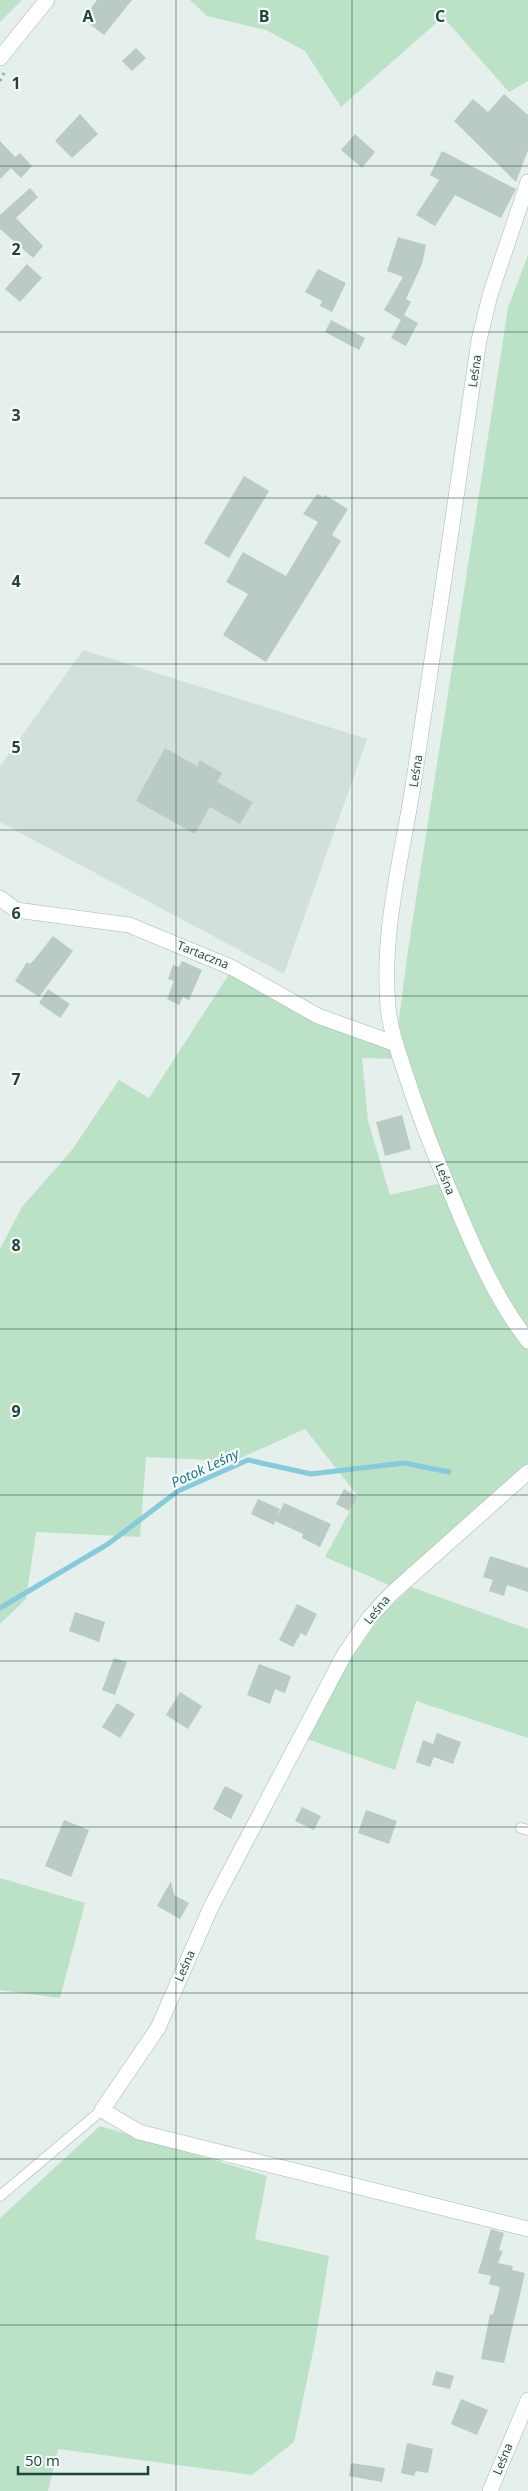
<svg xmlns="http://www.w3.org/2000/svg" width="528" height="2491" font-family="'Open Sans',sans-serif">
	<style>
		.built { fill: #d2e0da }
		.green { fill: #bbe2c7; fill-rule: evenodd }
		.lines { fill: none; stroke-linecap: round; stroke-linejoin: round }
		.stream { stroke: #87cad9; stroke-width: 5 }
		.building { fill: #b9cbc4 }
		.service-casing { stroke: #a6b8b3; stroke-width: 11 }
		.minor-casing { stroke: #a6b8b3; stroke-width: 16 }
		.tertiary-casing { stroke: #a6b8b3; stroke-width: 16 }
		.path { stroke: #82b6a8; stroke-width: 3; stroke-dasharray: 2.5 4; stroke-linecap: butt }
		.service { stroke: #fff; stroke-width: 10 }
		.minor { stroke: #fff; stroke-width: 15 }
		.tertiary { stroke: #fff; stroke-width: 15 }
		.grid { fill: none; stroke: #21443c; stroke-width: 1; stroke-opacity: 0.55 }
		.labels { text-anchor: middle; stroke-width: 4.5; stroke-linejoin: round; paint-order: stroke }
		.street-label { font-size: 12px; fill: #21443c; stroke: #f6fbf9 }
		.water-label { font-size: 14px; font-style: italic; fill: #146f87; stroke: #f6fbf9 }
		.grid-label { font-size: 16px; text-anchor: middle; font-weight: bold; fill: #21443c; stroke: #f6fbf9; stroke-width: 4.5; stroke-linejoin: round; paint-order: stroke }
	</style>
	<rect width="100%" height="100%" fill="#e5efeb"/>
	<path class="built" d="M83,650L367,739L284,974L0,822V766Z"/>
	<path class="green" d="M0,0H22L0,22Z
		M190,0H528V81L509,92L443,17L341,107L305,51L266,30L207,16Z
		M528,255V1472L389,1585L325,1557L358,1496L305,1429L234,1461L146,1457L140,1537L36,1532L26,1599L0,1624V1249L22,1207L72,1150L119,1080L149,1098L233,968L318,1016L396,1043L407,957L508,308ZM362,1058L401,1059L446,1182L390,1195L368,1121Z
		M411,1587L528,1629V1738L416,1701L395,1770L307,1739L352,1657L381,1616Z
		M0,1878L85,1903L60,1998L0,1990Z
		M100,2126L267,2176L255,2239L329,2256L315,2342L294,2442L252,2475L58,2449L48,2491H0V2218Z"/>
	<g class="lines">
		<path class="stream" d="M0,1608L108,1544L178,1491L248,1460L311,1474L404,1463L449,1472"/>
	</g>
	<path class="building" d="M97,0H132L104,35L83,19Z
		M136,48L146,58L132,71L122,61Z
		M504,94L528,115V150L516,182L454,121L473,99L488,112Z
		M80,114L98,134L72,158L55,141Z
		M355,134L375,152L362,168L341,150Z
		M0,141L15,157L20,153L32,166L21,178L11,168L0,179Z
		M442,151L516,189L501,218L455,195L435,226L416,215L439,180L430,175Z
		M30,188L38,197L16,218L43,246L33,258L0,229V215Z
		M398,237L426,245L422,264L406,299L411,302L404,315L418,323L406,346L391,338L401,320L384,310L403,277L387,271Z
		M27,264L42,278L20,302L5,289Z
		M318,269L346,283L332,312L320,306L322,301L305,292Z
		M331,320L365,338L359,350L325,332Z
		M244,476L269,491L229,558L204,543Z
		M317,494L323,497L325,495L348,509L333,533L332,535L341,541L266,662L223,635L248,594L226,582L243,552L286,576L318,522L303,514Z
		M165,748L197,766L200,760L222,773L217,782L253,802L240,824L210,807L195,834L136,801Z
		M53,936L73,951L39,997L15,981L27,962L30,964L34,960Z
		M182,961L202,970L189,1000L183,997L179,1005L167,999L174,981L168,979L173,965L179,967Z
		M48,989L70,1004L60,1018L39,1003Z
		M402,1115L411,1149L385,1156L376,1122Z
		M344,1489L358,1497L349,1511L336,1504Z
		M258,1499L280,1509L276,1519L284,1503L331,1524L320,1547L302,1538L303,1534L275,1521L274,1525L251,1514Z
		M490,1556L528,1568V1592L507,1585L504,1596L489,1591L493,1580L483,1577Z
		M297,1604L317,1614L306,1636L301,1633L293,1647L279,1640Z
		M75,1612L105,1622L99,1642L69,1631Z
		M114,1658L127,1662L115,1695L102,1690Z
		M259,1664L291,1676L285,1693L275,1689L270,1704L247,1695Z
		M180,1692L202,1706L188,1729L166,1715Z
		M117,1703L135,1714L120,1738L102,1727Z
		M437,1733L461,1742L453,1764L434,1757L430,1767L416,1762L423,1740L433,1744Z
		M225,1786L243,1795L231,1819L213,1809Z
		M302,1807L321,1816L314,1830L295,1821Z
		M366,1810L397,1821L389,1844L358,1833Z
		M64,1820L89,1830L71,1877L45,1866Z
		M171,1881L174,1895L189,1903L180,1919L157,1906Z
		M491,2229L504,2233L499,2250L503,2251L498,2263L513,2266L512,2270L525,2273L504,2363L481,2359L490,2314L493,2315L500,2287L489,2284L491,2276L478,2273Z
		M436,2371L454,2376L450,2389L432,2385Z
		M461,2399L488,2410L477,2435L451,2424Z
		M407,2443L433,2449L428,2473L416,2471L414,2476L401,2473Z
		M351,2463L385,2468L382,2482L349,2476Z"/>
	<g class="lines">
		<g class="service-casing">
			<path id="service" d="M521,1828L528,1830
				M0,2196L102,2110"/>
		</g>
		<g class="minor-casing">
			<path id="minor" d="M528,182L490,295L479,340C458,484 437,629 415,773C404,850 381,927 388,1006C390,1031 400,1057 408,1081C421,1122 438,1163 455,1203C475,1251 496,1299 528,1341
				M0,898L16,910L129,925L233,968L318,1016L396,1044
				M528,1472L391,1594L369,1618L344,1655L211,1907L158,2028L102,2110L139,2132L528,2229
				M490,2491L528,2400"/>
		</g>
		<g class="tertiary-casing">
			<path id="tertiary" d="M0,58L47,0"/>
		</g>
		<path class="path" d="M0,81L4,73"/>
		<use href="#service" class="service"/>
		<use href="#minor" class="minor"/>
		<use href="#tertiary" class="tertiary"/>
	</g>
	<path class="grid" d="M176,0V2491M352,0V2491M0,166H528M0,332H528M0,498H528M0,664H528M0,830H528M0,996H528M0,1162H528M0,1329H528M0,1495H528M0,1661H528M0,1827H528M0,1993H528M0,2159H528M0,2325H528"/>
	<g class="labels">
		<g class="street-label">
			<text transform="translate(475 371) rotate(-82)" y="4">Leśna</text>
			<text transform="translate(416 771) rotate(-81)" y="4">Leśna</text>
			<text transform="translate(203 955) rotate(22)" y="4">Tartaczna</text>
			<text transform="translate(445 1179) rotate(68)" y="4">Leśna</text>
			<text transform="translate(377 1610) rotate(-51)" y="4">Leśna</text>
			<text transform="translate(185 1966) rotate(-66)" y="4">Leśna</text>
			<text transform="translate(503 2459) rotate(-68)" y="4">Leśna</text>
		</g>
		<g class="water-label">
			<text transform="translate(205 1468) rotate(-25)" y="5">Potok Leśny</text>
		</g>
	</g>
	<g class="grid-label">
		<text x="88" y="22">A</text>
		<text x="264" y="22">B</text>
		<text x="440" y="22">C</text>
		<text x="16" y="89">1</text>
		<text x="16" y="255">2</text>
		<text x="16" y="421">3</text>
		<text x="16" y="587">4</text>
		<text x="16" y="753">5</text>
		<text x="16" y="919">6</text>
		<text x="16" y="1085">7</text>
		<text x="16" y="1251">8</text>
		<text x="16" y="1417">9</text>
	</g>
	<path d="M18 2466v8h130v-8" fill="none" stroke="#21443c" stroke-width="2.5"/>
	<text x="25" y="2466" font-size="15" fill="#21443c" stroke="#f6fbf9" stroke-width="4" paint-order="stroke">50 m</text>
</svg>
